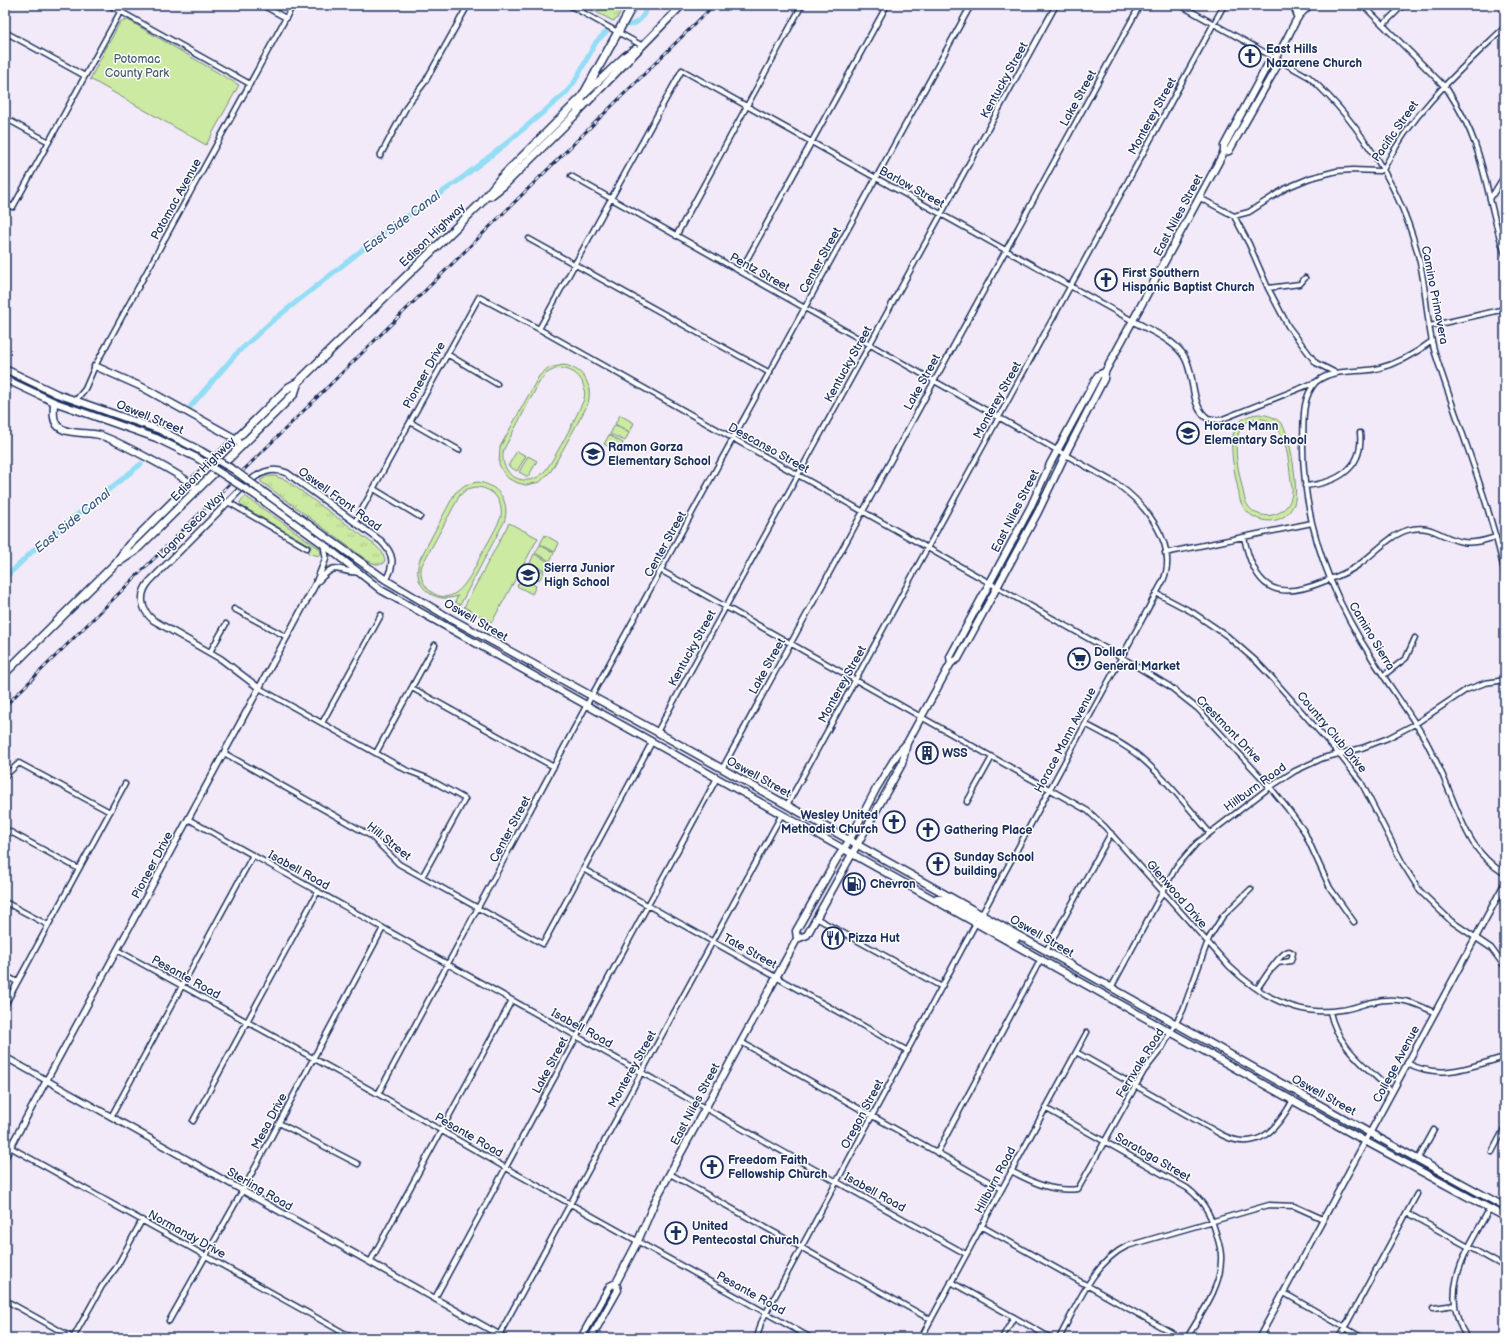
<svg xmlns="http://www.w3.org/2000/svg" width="1510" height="1343" font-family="'Balsamiq Sans',sans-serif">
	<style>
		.grass { fill: url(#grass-tufts); stroke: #748c80 }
		.park { fill: #cceaa1; stroke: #748c80; fill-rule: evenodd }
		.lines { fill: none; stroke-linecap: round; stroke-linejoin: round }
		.canal { stroke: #93ddf5; stroke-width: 5 }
		.minor-casing { stroke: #1b2f5e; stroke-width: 7 }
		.tertiary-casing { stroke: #1b2f5e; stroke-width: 8 }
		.secondary-casing { stroke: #1b2f5e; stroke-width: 9 }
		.primary-casing { stroke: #1b2f5e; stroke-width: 10 }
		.minor { stroke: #fff; stroke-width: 4 }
		.tertiary { stroke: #fff; stroke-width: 5 }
		.secondary { stroke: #fff; stroke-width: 6 }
		.primary { stroke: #fff; stroke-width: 7 }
		.rail-casing { stroke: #1b2f5e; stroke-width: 3 }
		.rail { stroke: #fff; stroke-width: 1.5; stroke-dasharray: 4.5; stroke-linecap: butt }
		.secondary-bridge-casing { stroke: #1b2f5e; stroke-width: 9; stroke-linecap: butt }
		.secondary-bridge { stroke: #fff; stroke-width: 6 }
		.labels { text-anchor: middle; stroke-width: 3; stroke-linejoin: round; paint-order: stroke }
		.poi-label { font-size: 12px; font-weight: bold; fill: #1b2f5e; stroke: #fff; text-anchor: start }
		.park-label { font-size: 12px; fill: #475e6f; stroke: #fff }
		.street-label { font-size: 12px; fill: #1b2f5e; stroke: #fff }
		.water-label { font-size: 13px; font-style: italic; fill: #395a84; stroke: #fff }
	</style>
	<defs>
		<pattern id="grass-tufts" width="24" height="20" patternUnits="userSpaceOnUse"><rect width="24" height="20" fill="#cceaa1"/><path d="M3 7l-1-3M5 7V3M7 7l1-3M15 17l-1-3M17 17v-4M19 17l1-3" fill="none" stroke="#afc98d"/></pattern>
	</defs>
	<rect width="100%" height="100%" fill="#f2eaf8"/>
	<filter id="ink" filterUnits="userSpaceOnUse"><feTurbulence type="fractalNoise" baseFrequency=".025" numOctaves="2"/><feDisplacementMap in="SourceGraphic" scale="8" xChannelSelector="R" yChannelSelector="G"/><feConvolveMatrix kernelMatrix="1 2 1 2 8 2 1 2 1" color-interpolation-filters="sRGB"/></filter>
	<g filter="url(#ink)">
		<path class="grass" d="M583,5H623L617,19L613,21Z
			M267,476H275L286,480L375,545L382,552L385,560L383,564H376L368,561L260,481Z
			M245,496L320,549L321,553L319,556L308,553L311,546L241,506L240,502Z"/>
		<path class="park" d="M128,20L239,85L206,145L90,79L120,22Z
			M564,365C585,369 594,387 587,406L551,471L540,482L526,485L518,483L509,479L503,472L499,464L500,447L539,376L548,368ZM555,369C573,366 588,380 584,399C579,412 551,467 542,474C533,482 520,482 511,475C504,468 501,459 504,449L540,381L547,373Z
			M1259,414C1269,415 1278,418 1283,426C1291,438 1299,492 1294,504C1283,530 1248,524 1240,500C1236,473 1216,417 1259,414ZM1254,419C1289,414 1288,465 1292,488C1294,520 1250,526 1244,496C1240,473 1224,428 1254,419Z
			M620,415L634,423L630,432L615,424Z
			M615,425L629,433L625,441L610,434Z
			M609,435L623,443L619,452L604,444Z
			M517,451L526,456L517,471L508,466Z
			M528,456L537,461L528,477L519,472Z
			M477,482C498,484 511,502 504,522L460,605L455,602L458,596C434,605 410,585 420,559L455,493L465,485ZM476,487C493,488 503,500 501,517C496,529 489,541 482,553C473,571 456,613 429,590C422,583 419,574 422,565L460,495L467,489Z
			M509,523L538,538L492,622L464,607Z
			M545,535L559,543L555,552L540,544Z
			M540,545L554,553L550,561L535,553Z
			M534,554L549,562L544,570L530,563Z
			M529,564L544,572L539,580L525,572Z
			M522,578L536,586L532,594L517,586Z"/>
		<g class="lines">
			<path class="canal" d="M629,25C641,23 643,15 649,5
				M191,406L236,354L271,322L386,231L458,181L503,146L566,93L575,81L596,42L606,32
				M5,578L39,545L141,464"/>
			<g class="minor-casing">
				<path id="minor" d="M109,5L250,84
					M262,5L286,18
					M569,5L641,45
					M1180,5L1309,77C1362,125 1404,193 1420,263C1427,293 1426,324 1435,353C1452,406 1472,457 1488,510C1494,532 1502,555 1505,578
					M1364,6L1447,89C1458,106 1468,124 1475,144C1488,180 1492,218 1505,254
					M1383,25L1403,5
					M5,32L85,76
					M5,118L49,142
					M380,156L408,104L425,82L468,5
					M571,176L1117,484C1145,504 1179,545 1163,581L982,914
					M1200,198L1234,216L1249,244L1268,288L1288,326L1316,363L1334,372
					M1490,199L1505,175
					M5,203L13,207L124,5
					M1234,216L1249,212L1286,188L1310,178L1337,171L1353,170L1379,171L1384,168C1413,111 1459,71 1505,27
					M676,236L802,5
					M529,239L770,373
					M740,272L887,5
					M1268,288L1300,284L1305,278
					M1430,326L1505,309
					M539,329L682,70L1133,321
					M447,354L497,384
					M1316,382C1301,399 1304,420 1303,442C1302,522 1330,594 1373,660C1390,687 1410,713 1426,741C1435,758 1443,775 1450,793C1464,827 1472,853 1505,874
					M76,400L85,389L95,366L293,5
					M1207,418L1220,420L1316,382C1333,368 1356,373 1376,369C1397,364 1415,354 1432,341
					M410,422L459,450
					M1305,486C1336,483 1364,469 1360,433
					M374,489L420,517
					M228,502L307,548
					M355,522L479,297L539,329L1121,657L1169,686L1198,709L1270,787L1287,808L1304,831L1330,888L1354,922
					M1244,537C1254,587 1274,602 1323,582C1336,577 1350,572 1361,563C1376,552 1390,535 1408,530C1432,523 1442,539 1463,542C1474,544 1485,540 1496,537
					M1165,553L1312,523
					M662,571L1088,811L1105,827L1229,966C1259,995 1297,1017 1341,1010C1352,1009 1362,1004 1373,1002C1396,996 1415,1002 1435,1013
					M1156,593L1192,612L1226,635L1257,662L1273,679L1339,754L1361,782L1403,864L1420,891L1451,921L1491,948L1505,967
					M234,609L287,637
					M210,652L226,624
					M1383,676L1406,658L1415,638
					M259,688L406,770L427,778L465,799L422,877
					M412,688L554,767
					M322,723L381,615
					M1085,724C1104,734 1123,743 1140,757C1166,779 1188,807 1210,833
					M657,732L1056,5
					M224,753L371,836L399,864L543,944L652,742
					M376,753L435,645
					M722,769L1140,5
					M5,776L19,763L110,812
					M967,802L992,757
					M787,805L1224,5
					M188,819L966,1254
					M5,829L79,869
					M583,869L908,1051
					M5,902L48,925
					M816,918L942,987
					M117,950L378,1094L506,1168L811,1338
					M1046,951L1111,833
					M5,975L17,982
					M1111,988L1176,867L1197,843L1270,787L1295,771L1323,758L1362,748L1388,738L1415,724L1466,690L1485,683L1505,680
					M1257,989C1263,981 1280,952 1289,951L1293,953L1291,961L1278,963L1272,969
					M5,1005L125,784
					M1330,1012C1337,1047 1368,1068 1392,1092
					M741,1042L1002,1189
					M1076,1052L1222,1135C1258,1153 1277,1129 1293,1100
					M1407,1063C1442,1081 1471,1066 1505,1057
					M378,1094L591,697L971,5
					M1045,1108L1187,1188C1202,1199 1210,1212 1215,1230C1218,1240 1222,1250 1221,1260C1221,1288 1200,1315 1187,1338
					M111,1117L253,855
					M193,1121L318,891
					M279,1123L358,1164
					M10,1147L353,1338
					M1492,1152L1505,1127
					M937,1153L1041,959
					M1418,1159L1434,1130
					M1011,1171C1034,1183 1052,1192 1078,1189L1144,1071L1162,1048L1183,1010L1209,938L1223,916L1251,889
					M670,1174L931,1320
					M1407,1213L1505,1267
					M981,1226L1181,1338
					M370,1262L512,1000
					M951,1282L1051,1338
					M1284,1293L1363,1338
					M435,1298L717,778
					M5,1300L73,1338
					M1433,1308L1455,1305
					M169,1321L243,1190L383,928
					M499,1335L782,814
					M73,1338L102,1286L116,1268L142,1220
					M757,1338L761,1323L766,1313L976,923
					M921,1338L1087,1032
					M1002,1338L1014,1317
					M1059,1338C1077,1306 1093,1262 1127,1246L1269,1205L1294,1206L1323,1219
					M1339,1338L1417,1194
					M1467,1338C1437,1291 1467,1250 1490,1208"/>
			</g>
			<g class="tertiary-casing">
				<path id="tertiary" d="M1133,321C1149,330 1170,338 1182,353C1196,371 1189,405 1207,418
					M318,581C339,559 334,573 359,572
					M259,688L221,659L153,620C141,610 138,594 150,581L246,484C259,473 271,466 287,473L381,541C394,554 395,564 386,580
					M5,1057L505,1338
					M5,1157L316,583L326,558L324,545
					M1259,1338L1505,883"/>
			</g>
			<g class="secondary-casing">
				<path id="secondary" d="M1298,16L1296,11L1300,5
					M585,94L625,56L635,49
					M577,113L682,5
					M1224,152L1229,151L1277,66L1275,59
					M95,366L142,387L236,439L242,446
					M5,369L57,394L160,430L201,451
					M5,379L54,402L156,438L197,458
					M54,402C54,409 52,419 57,425C65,435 87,432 99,435C114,439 182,475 194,486
					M261,490L386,580L448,617L657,732L1370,1133L1505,1207
					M255,495L323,544L381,590L1365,1141L1505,1217
					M951,663L950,657L1030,508L1050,464L1098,375L1105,372
					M937,898L945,900L975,916H980L982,914
					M976,923L980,920L984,921L1016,939
					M797,939L796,931L838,857L849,841L876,789L898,753L907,743L951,663L958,659L1038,512L1068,449L1104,379L1105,372L1224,152V146L1268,64C1282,54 1288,34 1297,19C1299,14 1305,11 1309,5
					M581,1338L610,1286L616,1283
					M591,1338L618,1290L616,1283L638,1241L656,1199L797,939L807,935L902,764L907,743"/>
			</g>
			<g class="primary-casing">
				<path id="primary" d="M490,196L504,185L577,113L582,97L633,5
					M120,561L135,551L294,394L298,382
					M5,673L116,563L129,545L289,387L298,382L480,204L500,179L582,97"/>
			</g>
			<use href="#minor" class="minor"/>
			<use href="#tertiary" class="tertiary"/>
			<use href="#secondary" class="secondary"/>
			<use href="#primary" class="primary"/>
			<g class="rail-casing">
				<path id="rail" d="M5,706L714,5"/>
			</g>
			<use href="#rail" class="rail"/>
			<g class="secondary-bridge-casing">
				<path id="secondary-bridge" d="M201,451L234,470L261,490
					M197,458L255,495"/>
			</g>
			<use href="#secondary-bridge" class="secondary-bridge"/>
		</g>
	</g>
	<defs>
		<g id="church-ring" transform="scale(1.15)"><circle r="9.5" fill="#fff" stroke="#1b2f5e" stroke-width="1.5"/><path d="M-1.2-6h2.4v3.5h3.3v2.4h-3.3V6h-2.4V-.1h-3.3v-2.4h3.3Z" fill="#1b2f5e"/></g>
		<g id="school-ring" transform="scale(1.15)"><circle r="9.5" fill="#fff" stroke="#1b2f5e" stroke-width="1.5"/><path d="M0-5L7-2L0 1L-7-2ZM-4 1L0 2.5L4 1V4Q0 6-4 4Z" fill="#1b2f5e"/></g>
		<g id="supermarket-ring" transform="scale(1.15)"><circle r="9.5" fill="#fff" stroke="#1b2f5e" stroke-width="1.5"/><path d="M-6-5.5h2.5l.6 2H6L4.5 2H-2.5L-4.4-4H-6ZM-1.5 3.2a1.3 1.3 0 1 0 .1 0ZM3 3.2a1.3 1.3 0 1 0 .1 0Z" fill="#1b2f5e"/></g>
		<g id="building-ring" transform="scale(1.15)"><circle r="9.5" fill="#fff" stroke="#1b2f5e" stroke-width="1.5"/><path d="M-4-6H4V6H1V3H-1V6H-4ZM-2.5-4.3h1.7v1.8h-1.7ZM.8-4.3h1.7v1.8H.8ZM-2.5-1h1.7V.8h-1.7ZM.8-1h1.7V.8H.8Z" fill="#1b2f5e"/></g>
		<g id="fuel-ring" transform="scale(1.15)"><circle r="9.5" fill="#fff" stroke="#1b2f5e" stroke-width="1.5"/><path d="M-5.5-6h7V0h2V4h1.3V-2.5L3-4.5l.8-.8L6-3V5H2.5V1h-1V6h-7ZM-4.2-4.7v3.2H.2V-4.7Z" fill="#1b2f5e"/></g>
		<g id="restaurant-ring" transform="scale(1.15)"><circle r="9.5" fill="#fff" stroke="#1b2f5e" stroke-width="1.5"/><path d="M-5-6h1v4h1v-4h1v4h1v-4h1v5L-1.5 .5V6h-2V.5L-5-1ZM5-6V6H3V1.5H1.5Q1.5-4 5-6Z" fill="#1b2f5e"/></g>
	</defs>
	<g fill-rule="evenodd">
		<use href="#church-ring" x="1250" y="56"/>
		<use href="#church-ring" x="1106" y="280"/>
		<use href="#school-ring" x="1188" y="433"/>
		<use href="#school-ring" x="593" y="454"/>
		<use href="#school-ring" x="528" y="575"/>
		<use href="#supermarket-ring" x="1079" y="659"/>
		<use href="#building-ring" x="927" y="753"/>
		<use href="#church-ring" x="894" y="822"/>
		<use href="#church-ring" x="928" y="830"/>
		<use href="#church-ring" x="938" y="864"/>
		<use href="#fuel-ring" x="854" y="884"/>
		<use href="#restaurant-ring" x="833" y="938"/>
		<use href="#church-ring" x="712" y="1167"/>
		<use href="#church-ring" x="676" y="1233"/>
	</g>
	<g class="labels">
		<g class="poi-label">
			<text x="1266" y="53">East Hills<tspan x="1266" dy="14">Nazarene Church</tspan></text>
			<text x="1122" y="277">First Southern<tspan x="1122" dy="14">Hispanic Baptist Church</tspan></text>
			<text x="1204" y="430">Horace Mann<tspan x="1204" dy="14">Elementary School</tspan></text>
			<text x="608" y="451">Ramon Gorza<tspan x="608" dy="14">Elementary School</tspan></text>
			<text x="544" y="572">Sierra Junior<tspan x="544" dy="14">High School</tspan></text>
			<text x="1094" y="656">Dollar<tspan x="1094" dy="14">General Market</tspan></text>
			<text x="942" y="757">WSS</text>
			<text x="878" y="819" text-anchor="end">Wesley United<tspan x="878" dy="14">Methodist Church</tspan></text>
			<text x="944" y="834">Gathering Place</text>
			<text x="954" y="861">Sunday School<tspan x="954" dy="14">building</tspan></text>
			<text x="870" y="888">Chevron</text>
			<text x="848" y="942">Pizza Hut</text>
			<text x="728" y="1164">Freedom Faith<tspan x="728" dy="14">Fellowship Church</tspan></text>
			<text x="692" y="1230">United<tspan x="692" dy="14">Pentecostal Church</tspan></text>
		</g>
		<g class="park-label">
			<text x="137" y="63">Potomac<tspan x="137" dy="14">County Park</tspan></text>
		</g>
		<g class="street-label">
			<text transform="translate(1004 80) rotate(-61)" y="4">Kentucky Street</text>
			<text transform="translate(1078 98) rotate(-61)" y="4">Lake Street</text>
			<text transform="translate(1152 116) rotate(-61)" y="4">Monterey Street</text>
			<text transform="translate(1395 131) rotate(-55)" y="4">Pacific Street</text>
			<text transform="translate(912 187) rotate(29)" y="4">Barlow Street</text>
			<text transform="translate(176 199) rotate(-61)" y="4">Potomac Avenue</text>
			<text transform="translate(1178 215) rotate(-62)" y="4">East Niles Street</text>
			<text transform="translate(432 235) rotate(-44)" y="4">Edison Highway</text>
			<text transform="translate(820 260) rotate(-61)" y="4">Center Street</text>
			<text transform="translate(760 272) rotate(29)" y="4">Pentz Street</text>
			<text transform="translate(1435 295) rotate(79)" y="4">Camino Primavera</text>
			<text transform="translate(848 364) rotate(-61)" y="4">Kentucky Street</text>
			<text transform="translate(424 375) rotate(-61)" y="4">Pioneer Drive</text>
			<text transform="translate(922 382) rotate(-61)" y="4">Lake Street</text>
			<text transform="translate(997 400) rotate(-61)" y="4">Monterey Street</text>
			<text transform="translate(150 417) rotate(22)" y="4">Oswell Street</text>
			<text transform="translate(769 448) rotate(29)" y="4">Descanso Street</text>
			<text transform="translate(203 469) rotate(-45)" y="4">Edison Highway</text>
			<text transform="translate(340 499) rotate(36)" y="4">Oswell Front Road</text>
			<text transform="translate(1015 511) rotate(-63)" y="4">East Niles Street</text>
			<text transform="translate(191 525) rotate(-45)" y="4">Lagna Seca Way</text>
			<text transform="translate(665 544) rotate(-61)" y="4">Center Street</text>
			<text transform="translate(476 620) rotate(30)" y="4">Oswell Street</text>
			<text transform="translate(1372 636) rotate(59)" y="4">Camino Sierra</text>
			<text transform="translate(692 648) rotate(-61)" y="4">Kentucky Street</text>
			<text transform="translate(767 666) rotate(-61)" y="4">Lake Street</text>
			<text transform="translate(842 684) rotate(-61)" y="4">Monterey Street</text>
			<text transform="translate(1229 729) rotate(46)" y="4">Crestmont Drive</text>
			<text transform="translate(1332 732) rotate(50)" y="4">Country Club Drive</text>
			<text transform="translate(1065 740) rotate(-62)" y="4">Horace Mann Avenue</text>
			<text transform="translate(759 777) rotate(29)" y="4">Oswell Street</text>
			<text transform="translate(1255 787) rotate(-36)" y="4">Hillburn Road</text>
			<text transform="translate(510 829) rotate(-62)" y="4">Center Street</text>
			<text transform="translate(389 841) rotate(39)" y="4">Hill Street</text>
			<text transform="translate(152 865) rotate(-62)" y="4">Pioneer Drive</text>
			<text transform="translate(299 870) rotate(29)" y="4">Isabell Road</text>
			<text transform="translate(1177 894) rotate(49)" y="4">Glenwood Drive</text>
			<text transform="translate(1042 936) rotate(30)" y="4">Oswell Street</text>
			<text transform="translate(750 951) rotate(29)" y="4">Tate Street</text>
			<text transform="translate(186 977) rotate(29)" y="4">Pesante Road</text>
			<text transform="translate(582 1028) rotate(29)" y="4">Isabell Road</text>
			<text transform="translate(1140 1063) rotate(-58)" y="4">Fernvale Road</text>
			<text transform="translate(1396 1064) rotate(-62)" y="4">College Avenue</text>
			<text transform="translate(550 1065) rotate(-62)" y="4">Lake Street</text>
			<text transform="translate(632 1069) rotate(-61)" y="4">Monterey Street</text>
			<text transform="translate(1324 1095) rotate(29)" y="4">Oswell Street</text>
			<text transform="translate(695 1104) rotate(-62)" y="4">East Niles Street</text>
			<text transform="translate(862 1114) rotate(-62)" y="4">Oregon Street</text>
			<text transform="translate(269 1121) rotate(-62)" y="4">Mesa Drive</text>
			<text transform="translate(469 1135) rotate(30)" y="4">Pesante Road</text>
			<text transform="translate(1153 1157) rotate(30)" y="4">Saratoga Street</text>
			<text transform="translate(995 1180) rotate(-62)" y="4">Hillburn Road</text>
			<text transform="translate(260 1189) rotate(30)" y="4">Sterling Road</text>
			<text transform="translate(875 1192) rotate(29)" y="4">Isabell Road</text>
			<text transform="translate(187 1234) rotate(29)" y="4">Normandy Drive</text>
			<text transform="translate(751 1293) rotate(29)" y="4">Pesante Road</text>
		</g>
		<g class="water-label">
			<text transform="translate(401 221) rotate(-37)" y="5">East Side Canal</text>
			<text transform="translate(72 520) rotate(-39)" y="5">East Side Canal</text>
		</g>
	</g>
	<rect width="1510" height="1343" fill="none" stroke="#fff" stroke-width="20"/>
	<rect x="10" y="10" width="1490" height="1323" fill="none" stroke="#1b2f5e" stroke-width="1.5" filter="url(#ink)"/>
</svg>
